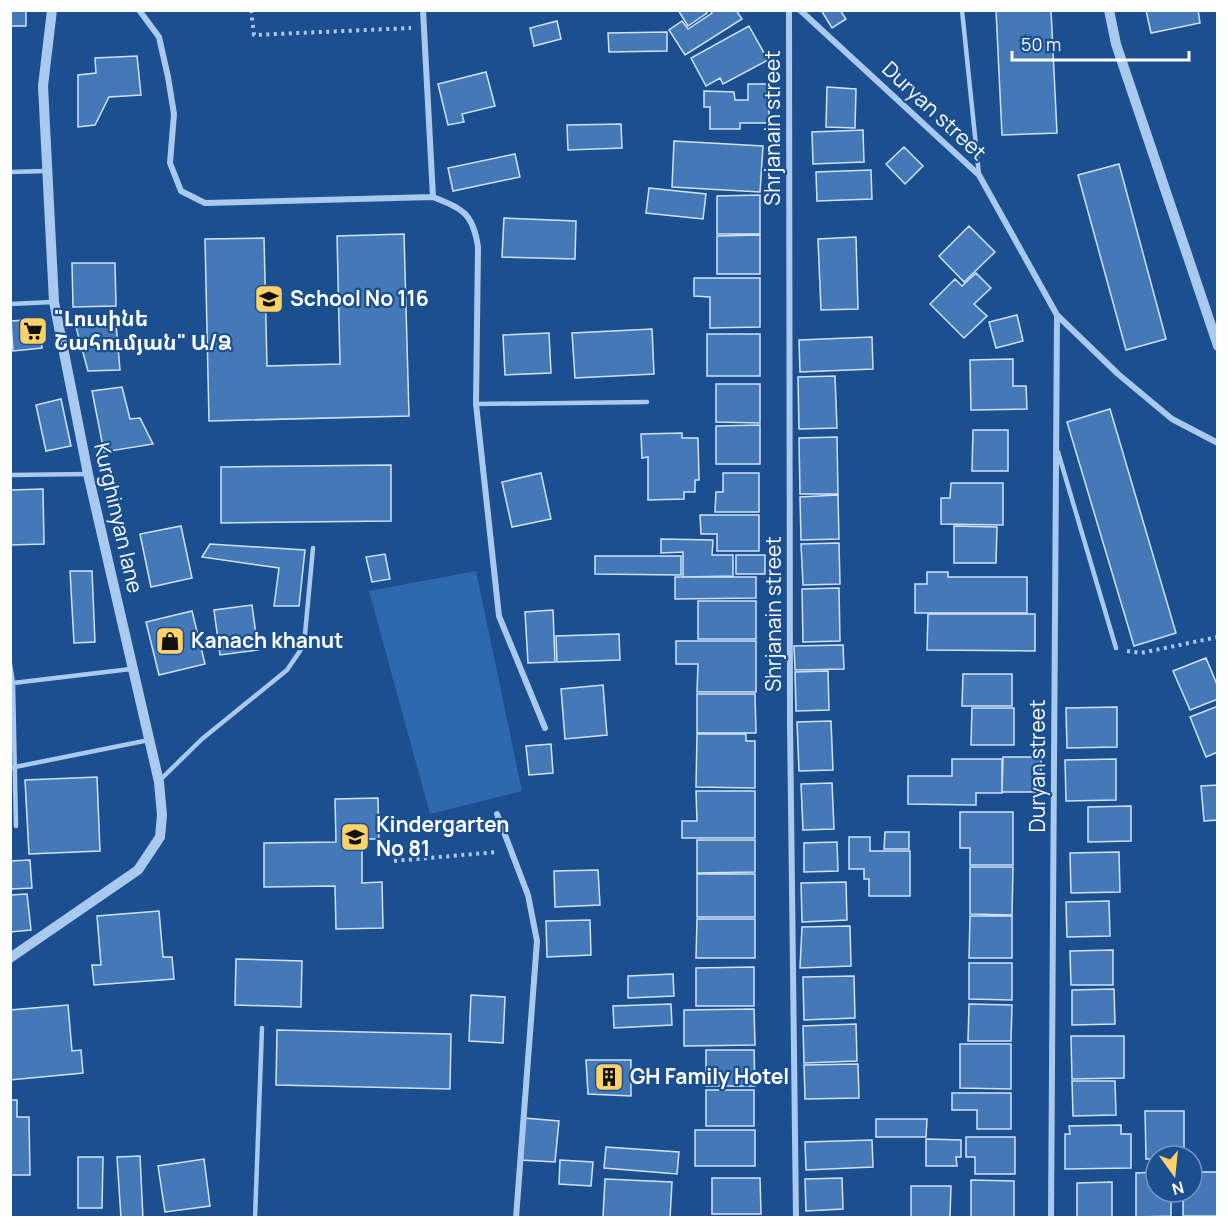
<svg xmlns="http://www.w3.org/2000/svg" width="1228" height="1228" font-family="Manrope,'Noto Sans Armenian',sans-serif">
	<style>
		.pitch { fill: #2e69ad }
		.building { fill: #4478b7; stroke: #cfe3fa; stroke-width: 1.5 }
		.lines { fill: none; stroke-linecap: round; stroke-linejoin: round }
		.path { stroke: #a9c9ee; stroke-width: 4; stroke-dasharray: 3 4.5; stroke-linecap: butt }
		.service { stroke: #a9c9ee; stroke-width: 4.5 }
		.minor { stroke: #a9c9ee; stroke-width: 6 }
		.tertiary { stroke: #a9c9ee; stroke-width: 10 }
		.labels { text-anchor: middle; stroke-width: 4.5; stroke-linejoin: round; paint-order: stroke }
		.street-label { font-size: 21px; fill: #fff; stroke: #1b4f8f }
		.poi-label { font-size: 21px; font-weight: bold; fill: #fff; stroke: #1b4f8f; text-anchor: start }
	</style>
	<rect width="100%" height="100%" fill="#1b4f8f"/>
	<path class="pitch" d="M476,571L522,791L430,814L369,591Z"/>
	<path class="building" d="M10,10H26V26H10Z
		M678,10H705L707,13L688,26Z
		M710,10H736L742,19L685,55L669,30L682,21L688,29L712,13Z
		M821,10H840L846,19L832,28Z
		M996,10H1051L1057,133L1002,135Z
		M1146,10H1198L1200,23L1151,33Z
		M557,21L561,39L534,46L530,28Z
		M749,26L768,60L723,84L720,78L706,86L691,58Z
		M667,32V51L609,52L608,33Z
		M137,56L141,95L109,97L95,125L78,127V75L96,73L95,58Z
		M486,72L495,106L462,114L464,122L448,125L438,84Z
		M748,84H769V123H740V129H710V107H704V91L734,92L735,100H748Z
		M827,87L856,89L855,128L826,127Z
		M621,124L622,148L568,150L567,125Z
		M863,130L864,162L813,164L812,132Z
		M674,141L763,146L760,192L672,187Z
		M904,147L923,166L905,184L886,164Z
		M515,154L520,177L453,191L448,168Z
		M1119,164L1166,339L1126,350L1078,175Z
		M871,170L872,199L817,201L816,172Z
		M649,188L706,194L703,219L646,213Z
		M760,195V234H717V196Z
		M504,218L576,221L575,259L502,257Z
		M969,226L995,252L964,282L939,256Z
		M404,234L409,416L209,421L205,239L264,238L267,366L340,364L337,236Z
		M760,235V274H717V236Z
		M856,237L858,309L821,310L818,239Z
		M72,263H115L116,306L73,307Z
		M976,273L991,288L974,304L987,316L964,338L930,304L955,279L962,286Z
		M694,278H760V327L710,328V297L694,296Z
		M1017,315L1023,341L996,348L989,322Z
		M39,319L42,348L13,351L11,321Z
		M116,324L120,370L88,371L76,327Z
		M652,329L654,374L575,378L572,333Z
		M549,333L551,373L505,375L503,335Z
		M707,334H760V376H707Z
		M872,337L873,369L800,372L799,340Z
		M1013,359V386H1026L1027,409L971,410L970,360Z
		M835,376L837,428L799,429L798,377Z
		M716,384H760V423L716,422Z
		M122,387L130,419L140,418L153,444L104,452L92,391Z
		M61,399L71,446L46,451L36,405Z
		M1110,409L1176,633L1134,646L1067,422Z
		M760,425V464H716V426Z
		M973,430H1008V471H972Z
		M682,433V438H698L699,480H695V492H684V499L648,500V457L642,458L641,434Z
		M837,437L838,494H800L799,438Z
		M391,465V521L221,523V467Z
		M541,473L551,519L512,527L502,482Z
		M723,473H759V512H715L716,492H723Z
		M951,483H1003V525L941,524V498H950Z
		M43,489L44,544L10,545V490Z
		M838,495L839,539L801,540L800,497Z
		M700,515H759V551H717V534H701Z
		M181,526L192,578L151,587L140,534Z
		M954,526L997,527L996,563H954Z
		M661,539L713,540L712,555H733V576L683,577V552L661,553Z
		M839,543L840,584L803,585L801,544Z
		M210,544L305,550L299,606H274L279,568L202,557Z
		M385,554L390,579L372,582L366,557Z
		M736,555H765V574H736Z
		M595,556H681V575L595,574Z
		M70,571H92L95,642L74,643Z
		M927,572H948V577H1027V613H915V584H927Z
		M675,577H756V598L675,599Z
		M839,588L840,641L803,642L802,589Z
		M698,601H756V639H698Z
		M252,605L258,650L220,655L214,610Z
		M553,610L555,662L528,663L525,612Z
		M192,611L205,664L159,675L146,622Z
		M928,614H1035V651L927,650Z
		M619,634L620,660L557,662L556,636Z
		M676,641H756V692H697L698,664H676Z
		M843,645L844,669L795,670L794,646Z
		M1206,658L1218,687V699L1190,710L1173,671Z
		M828,671L829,710L796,711L795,672Z
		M963,674H1012V706H962Z
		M603,685L607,735L565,739L561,689Z
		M697,694H755L756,733H697Z
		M1218,706V752L1206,757L1190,717Z
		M1117,707V747L1067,748L1066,708Z
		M972,708H1014V745H971Z
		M831,721L833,770L799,771L797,722Z
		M697,734H746V741H755V788L696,787Z
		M551,744L553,773L529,775L526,746Z
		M1003,757H1041V792H1002Z
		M952,759H1002V793H976V805L908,804V776H952Z
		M1116,759V800L1066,801L1065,760Z
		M97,777L100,851L29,854L25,780Z
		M832,783L834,829L803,830L801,784Z
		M1218,785V820L1204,821L1201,786Z
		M696,791H755V838H682V821H697Z
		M378,798L379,839H362V883L382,882L383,928L336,929L335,886L264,887V843L336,842L335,799Z
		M1131,806V841L1088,842V807Z
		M960,812H1013V865H970V848H960Z
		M885,832H909V849H884Z
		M849,837H870V851H910V896H869V879H864V869H849Z
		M697,840H755V872L697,873Z
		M837,842L838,871L804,872V843Z
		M1119,852L1120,892L1071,893L1070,853Z
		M30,860L32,888L10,889V861Z
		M970,867H1013L1012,915L970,914Z
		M598,870L600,905L555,907L554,871Z
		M697,874H755V917H697Z
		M846,882L847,920L802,922L801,883Z
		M27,894L31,930L10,932V895Z
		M1109,901L1110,936L1067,937L1066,902Z
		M159,911L163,957H172L174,979L94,985L92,965H101L97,916Z
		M970,916H1012V958H969Z
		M697,919H755V958H696Z
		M590,920L591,955L547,957L546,921Z
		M850,926L851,966L800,968L802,927Z
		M1113,950V985H1071L1070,951Z
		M236,959L302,961L301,1007L235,1005Z
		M969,963H1012V1000L969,999Z
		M754,967V1006H696V968Z
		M673,974L674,996L628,998V976Z
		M854,976L855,1018L804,1020L803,977Z
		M1114,989L1115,1024L1072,1025V990Z
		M471,995L505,997L503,1043L469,1041Z
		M671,1004L672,1025L614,1028L613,1006Z
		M969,1004L1012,1005L1011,1041H968Z
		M68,1005L72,1051L81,1050L83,1073L10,1080V1010Z
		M754,1009L755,1045L684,1046V1010Z
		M856,1024L857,1061L804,1063L803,1026Z
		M277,1030L451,1034L450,1089L276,1085Z
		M1071,1036H1124V1078L1072,1079Z
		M960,1044H1011V1089L960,1088Z
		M706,1050H754L755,1086H706Z
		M586,1060H631V1096L588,1094Z
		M858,1064L859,1098L805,1099L804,1065Z
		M1072,1081H1115L1116,1115L1073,1116Z
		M706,1090H754V1126H706Z
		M952,1093H1011V1129H977V1110H952Z
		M10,1100H17V1117H29L30,1175H10Z
		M1145,1111H1184V1156H1156V1159H1146Z
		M524,1118L559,1121L555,1162L521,1160Z
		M876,1119H927L926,1137H876Z
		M1121,1125V1134H1131V1168L1065,1169V1134H1070L1069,1126Z
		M695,1130H755V1166H695Z
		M966,1137H1015V1174H975V1157H966Z
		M926,1139L961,1140V1157H956L957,1166H926Z
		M872,1140L873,1167L806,1170L805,1142Z
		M606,1147L679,1152L677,1174L604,1168Z
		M140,1156L143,1218H121L117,1157Z
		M78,1157H103L102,1208H78Z
		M204,1159L210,1206L165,1212L158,1166Z
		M560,1160L593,1162L591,1186L559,1184Z
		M1156,1172V1192H1171V1216L1136,1217V1173Z
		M1192,1172H1218V1216H1183V1192H1192Z
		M712,1178H760L761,1214H712Z
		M842,1178L843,1209L806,1211L805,1179Z
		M605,1179L672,1182L670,1218L603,1217Z
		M971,1180L1014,1181V1217H971Z
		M1112,1182V1217L1077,1218V1183Z
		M911,1186H951L950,1217H911Z"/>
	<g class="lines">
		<path class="path" d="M251,10L254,35L411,28
			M1127,651L1141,653L1218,637
			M394,861L497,852"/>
		<path class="service" d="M962,10L979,175
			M10,172L45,171
			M10,304L53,302
			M476,404L647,402
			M1058,452L1116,648
			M10,475L88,474
			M10,664L13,683L131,669
			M13,683L16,826
			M10,768L149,740
			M159,781L202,739L287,670L304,645L313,548
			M255,1218L262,1028"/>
		<path class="minor" d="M139,10L159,37L168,77L174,114L170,163L181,191L205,203L433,197
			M423,10L433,197C463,209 473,213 478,247L476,404L499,616L545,728
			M789,10L790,723L796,1218
			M800,10L979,175L1057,315L1118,374L1172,419L1218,443
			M497,814L528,895L537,941L516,1218
			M1051,1218L1057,315"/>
		<path class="tertiary" d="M1109,10L1116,44L1218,346
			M10,958L138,870L160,837L162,815L159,782L88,474L54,302L43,86L52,10"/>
	</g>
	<defs>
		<g id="school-square" transform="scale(1.5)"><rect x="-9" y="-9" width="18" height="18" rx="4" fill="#ffd166" stroke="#1b4f8f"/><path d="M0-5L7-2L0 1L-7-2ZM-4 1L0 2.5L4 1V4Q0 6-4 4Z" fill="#111"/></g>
		<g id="supermarket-square" transform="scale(1.5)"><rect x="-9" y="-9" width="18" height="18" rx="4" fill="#ffd166" stroke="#1b4f8f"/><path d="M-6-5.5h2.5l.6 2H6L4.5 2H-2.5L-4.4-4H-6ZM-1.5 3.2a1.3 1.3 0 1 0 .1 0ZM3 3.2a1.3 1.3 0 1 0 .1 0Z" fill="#111"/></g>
		<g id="shop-square" transform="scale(1.5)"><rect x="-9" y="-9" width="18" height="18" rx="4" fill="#ffd166" stroke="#1b4f8f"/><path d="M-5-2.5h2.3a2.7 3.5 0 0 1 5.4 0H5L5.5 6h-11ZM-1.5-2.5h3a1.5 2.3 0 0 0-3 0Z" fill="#111"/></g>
		<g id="building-square" transform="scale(1.5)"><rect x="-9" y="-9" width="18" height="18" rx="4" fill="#ffd166" stroke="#1b4f8f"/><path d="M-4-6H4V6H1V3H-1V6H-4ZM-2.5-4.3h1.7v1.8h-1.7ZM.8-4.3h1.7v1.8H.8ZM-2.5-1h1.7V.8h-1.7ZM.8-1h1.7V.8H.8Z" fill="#111"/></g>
	</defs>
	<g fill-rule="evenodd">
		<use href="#school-square" x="269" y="299"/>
		<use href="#supermarket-square" x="33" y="331"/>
		<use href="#shop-square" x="170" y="641"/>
		<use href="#school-square" x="355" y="837"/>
		<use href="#building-square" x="609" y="1077"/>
	</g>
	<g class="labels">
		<g class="street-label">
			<text transform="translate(934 111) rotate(43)" y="7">Duryan street</text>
			<text transform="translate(773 128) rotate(-90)" y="7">Shrjanain street</text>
			<text transform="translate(118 518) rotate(77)" y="7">Kurghinyan lane</text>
			<text transform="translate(774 614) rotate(-90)" y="7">Shrjanain street</text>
			<text transform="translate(1038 766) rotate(-90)" y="7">Duryan street</text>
		</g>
		<g class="poi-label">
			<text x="290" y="306">School No 116</text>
			<text x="54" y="326">"Լուսինե<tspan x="54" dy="24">Շահումյան" Ա/Ձ</tspan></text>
			<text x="191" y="648">Kanach khanut</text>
			<text x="376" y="832">Kindergarten<tspan x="376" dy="24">No 81</tspan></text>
			<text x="630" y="1084">GH Family Hotel</text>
		</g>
	</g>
	<rect width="1228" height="1228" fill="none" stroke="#ffffff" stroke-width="24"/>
	<g transform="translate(1174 1174) rotate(165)"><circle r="28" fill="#1b4f8f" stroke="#7695bc" stroke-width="1.5"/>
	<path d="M0-4.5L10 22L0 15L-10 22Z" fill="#ffd166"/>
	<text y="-9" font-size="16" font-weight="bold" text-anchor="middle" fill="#ffffff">N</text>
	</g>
	<path d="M1012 51v9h177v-9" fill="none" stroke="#ffffff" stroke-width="3"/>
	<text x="1021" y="51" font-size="18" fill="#ffffff" stroke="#1b4f8f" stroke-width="4.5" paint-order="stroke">50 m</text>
</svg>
